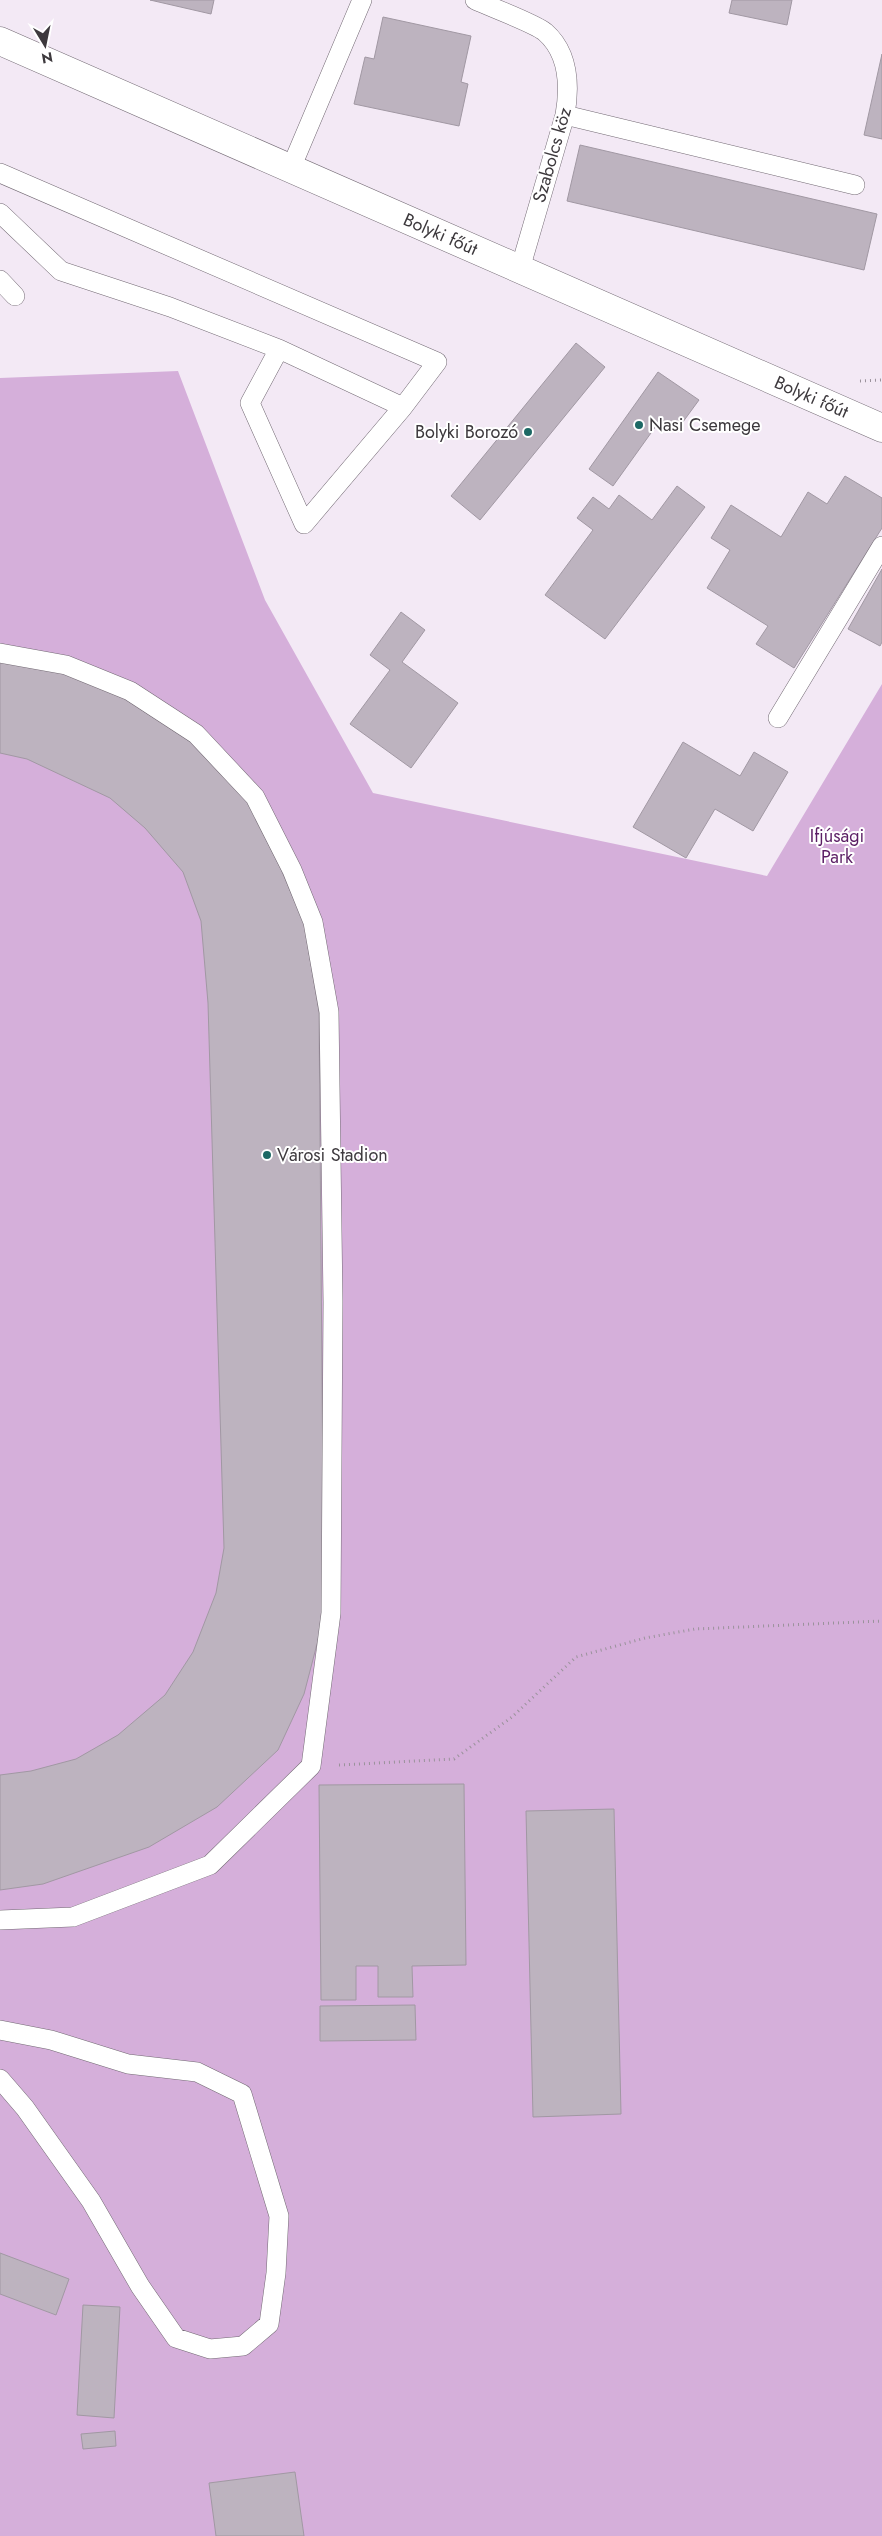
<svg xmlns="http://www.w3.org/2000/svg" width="882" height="2536" font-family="Jost,sans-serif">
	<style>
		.green { fill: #d5afda }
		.building { fill: #bdb3bf; stroke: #a198a3 }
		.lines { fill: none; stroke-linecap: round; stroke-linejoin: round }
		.service-casing { stroke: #736a74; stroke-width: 20 }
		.secondary-casing { stroke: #736a74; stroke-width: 29 }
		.path { stroke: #9a929b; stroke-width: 3; stroke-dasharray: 1 4; stroke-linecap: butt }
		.service { stroke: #fff; stroke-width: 19 }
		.secondary { stroke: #fff; stroke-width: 28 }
		.poi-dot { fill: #1c6864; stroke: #fff; stroke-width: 2 }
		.labels { text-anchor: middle; stroke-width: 4; stroke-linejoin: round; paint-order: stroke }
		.street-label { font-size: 18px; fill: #3d393d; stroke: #fff }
		.poi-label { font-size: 18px; fill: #3d393d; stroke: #fff; text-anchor: start }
		.park-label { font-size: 18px; fill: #5b1e64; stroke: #fff }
	</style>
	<rect width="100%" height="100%" fill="#f3e9f5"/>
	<path class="green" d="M178,371L265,600L373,793L767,876L882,684V2536H0V378Z"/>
	<path class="building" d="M150,0H214L211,14Z
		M732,0H792L787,25L729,13Z
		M383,17L471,36L461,82L468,84L459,126L354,104L365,57L374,59Z
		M882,54V139L864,135Z
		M580,145L877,214L864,270L567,201Z
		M576,343L605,367L480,520L451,496Z
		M658,372L699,400L677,430L661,419L613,486L589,469Z
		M845,476L882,498V528L794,668L756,644L768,626L707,588L730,550L711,538L731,505L781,537L808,492L827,504Z
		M677,486L705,507L605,639L545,595L593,530L577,518L593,497L609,509L619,495L652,520Z
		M882,569V642L880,646L848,629Z
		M401,612L425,630L402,662L458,703L411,768L350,724L390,670L370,655Z
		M0,661L64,673L125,699L189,741L247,802L280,867L304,923L319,1012L324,1617L304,1694L278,1750L217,1807L149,1847L43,1884L0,1890V1775L31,1771L76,1759L118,1735L165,1695L193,1652L216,1593L224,1548L208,1003L201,921L183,872L145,828L110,798L27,759L0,753Z
		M683,742L740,776L754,752L788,772L753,831L715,809L686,858L633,827Z
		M464,1784L466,1965L412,1966L413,1997H378V1966H356V2000H321L319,1785Z
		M614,1809L621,2114L533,2117L526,1811Z
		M415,2005L416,2040L320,2041V2006Z
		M0,2253L69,2279L56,2315L0,2294Z
		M83,2305L120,2307L114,2418L77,2415Z
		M115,2431L116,2446L83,2449L81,2434Z
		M295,2472L304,2536H216L209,2483Z"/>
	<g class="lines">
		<g class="service-casing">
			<path id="service" d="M475,0C490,7 534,23 545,32C569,53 570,86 565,115L520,269
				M565,115L855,185
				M291,168L362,0
				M0,173L437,362L403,407L304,524L250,403L279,349L170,307L61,271L0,213
				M0,280L15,296
				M279,349L403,407
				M0,653L66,665L130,691L196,734L255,797L292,870L313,922L329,1012L333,1302L331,1613L311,1766L210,1865L73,1917L0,1920
				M778,718L882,546
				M0,2030L51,2040L128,2064L197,2072L242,2094L279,2216L276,2273L269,2324L243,2346L210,2349L176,2338L140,2286L91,2201L25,2108L0,2079"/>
		</g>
		<g class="secondary-casing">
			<g id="secondary">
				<path id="s1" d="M0,41L882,428"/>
			</g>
		</g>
		<path class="path" d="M860,381L882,380
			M339,1765L454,1759L512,1717L576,1657L645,1638L695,1629L882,1621"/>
		<use href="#service" class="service"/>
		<use href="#secondary" class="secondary"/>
	</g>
	<g class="poi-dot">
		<circle cx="639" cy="425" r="5"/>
		<circle cx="528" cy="432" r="5"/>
		<circle cx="267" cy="1155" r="5"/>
	</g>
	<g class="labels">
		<g class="street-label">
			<text transform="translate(552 155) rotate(-74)" y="6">Szabolcs köz</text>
			<text dy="6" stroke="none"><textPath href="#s1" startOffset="481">Bolyki főút</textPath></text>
			<text dy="6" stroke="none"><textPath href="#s1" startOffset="886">Bolyki főút</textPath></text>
		</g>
		<g class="poi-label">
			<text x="649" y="431">Nasi Csemege</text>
			<text x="518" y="438" text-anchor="end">Bolyki Borozó</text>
			<text x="277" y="1161">Városi Stadion</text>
		</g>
		<g class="park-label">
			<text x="837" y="842">Ifjúsági<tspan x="837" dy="21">Park</tspan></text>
		</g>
	</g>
	<g transform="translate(45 45) rotate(170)" stroke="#ffffff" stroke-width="4" paint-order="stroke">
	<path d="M0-4L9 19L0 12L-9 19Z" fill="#3d393d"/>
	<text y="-8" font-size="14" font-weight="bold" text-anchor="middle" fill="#3d393d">N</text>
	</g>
</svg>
